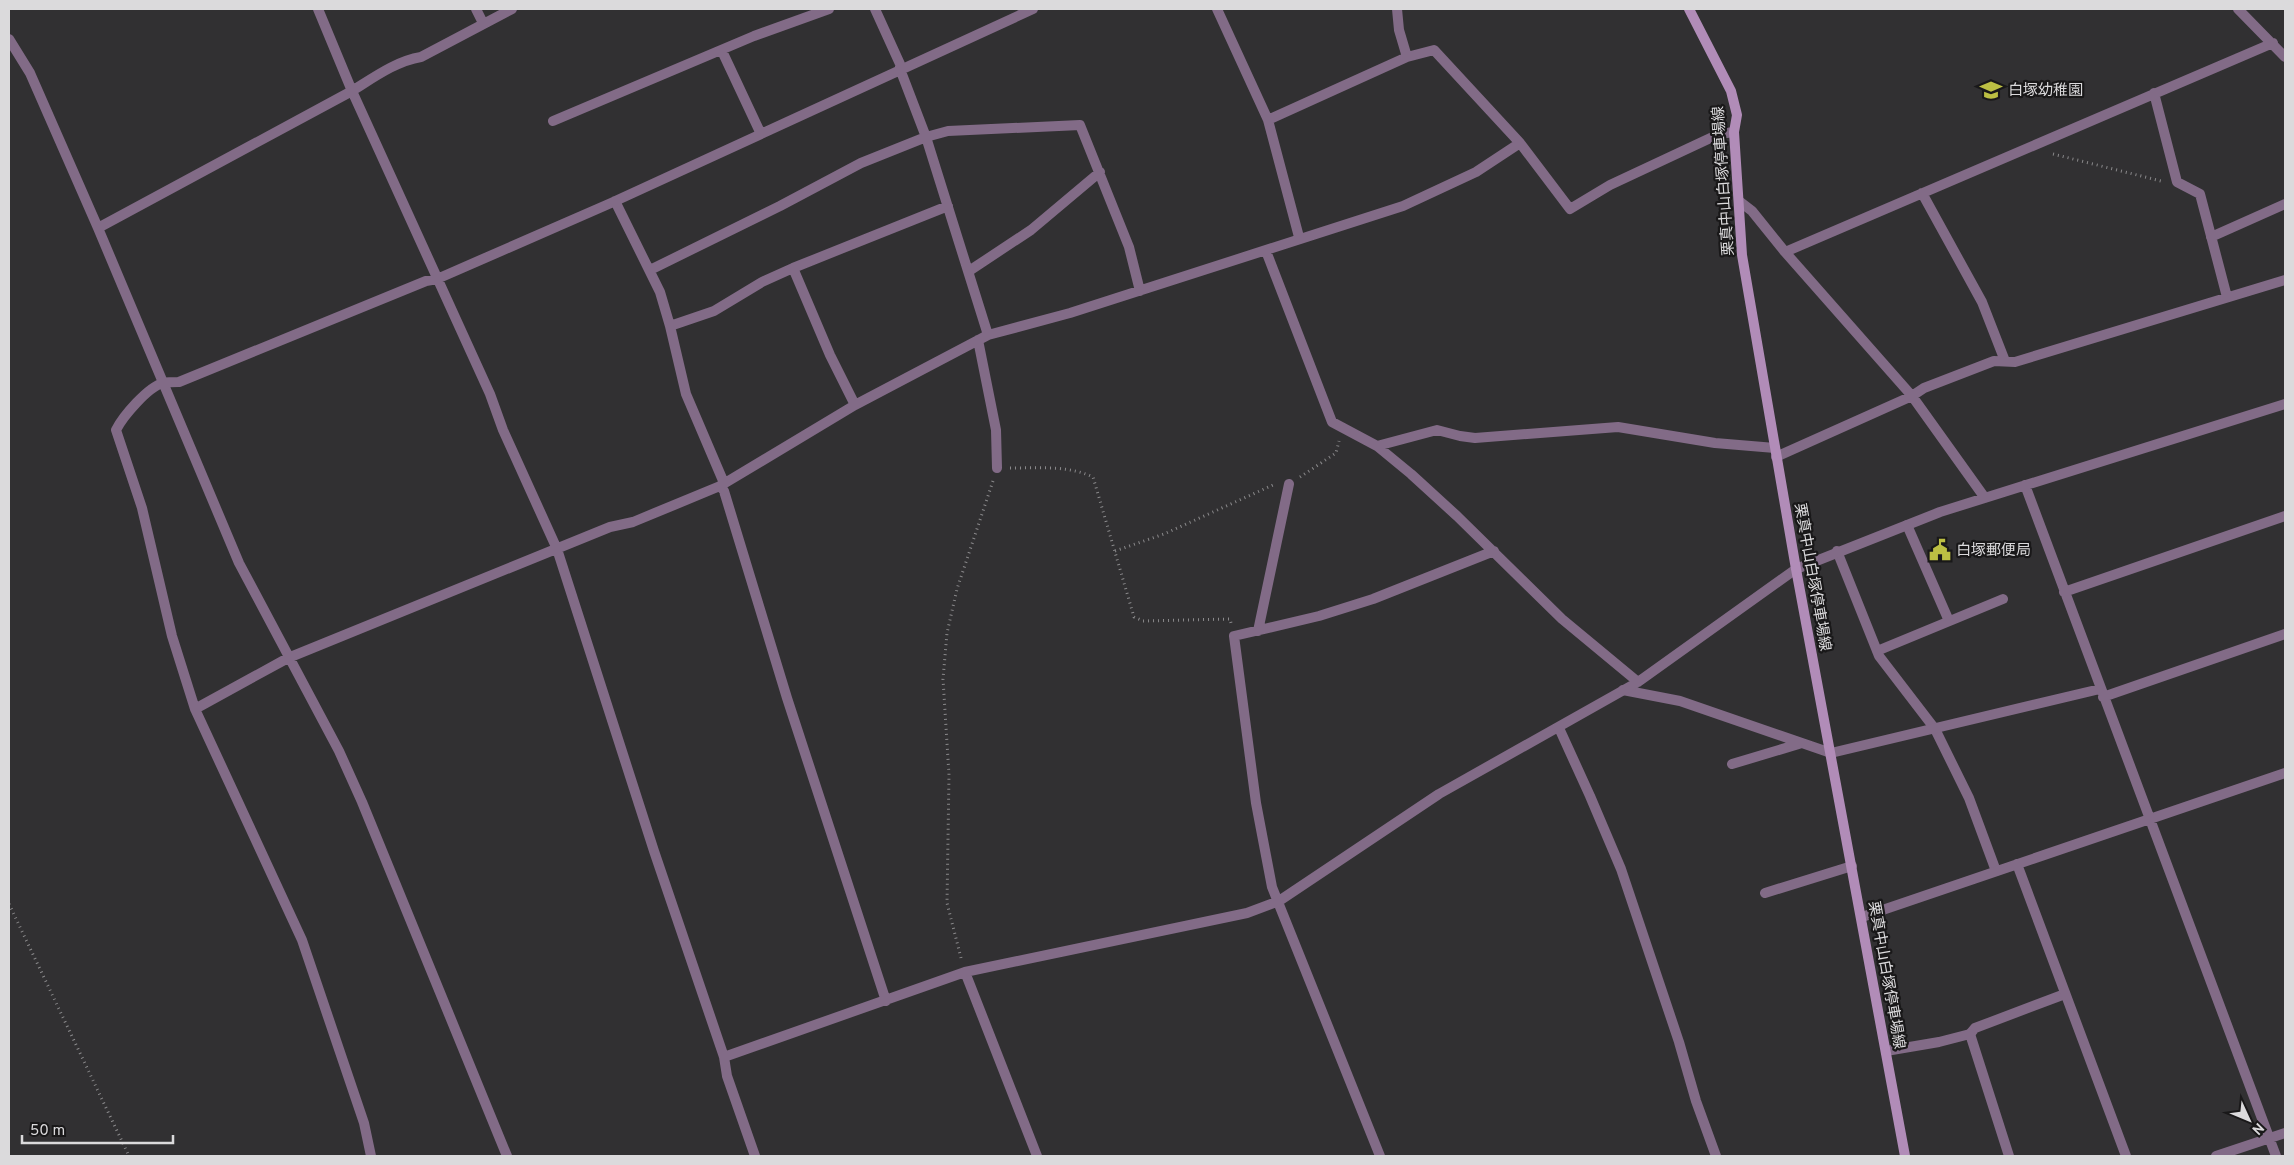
<svg xmlns="http://www.w3.org/2000/svg" width="2294" height="1165" font-family="Overpass,'Noto Sans JP',sans-serif">
	<style>
		.lines { fill: none; stroke-linecap: round; stroke-linejoin: round }
		.path { stroke: #8a898b; stroke-width: 3; stroke-dasharray: 1 4; stroke-linecap: butt }
		.lane { stroke: #826b87; stroke-width: 10 }
		.street { stroke: #826b87; stroke-width: 10 }
		.secondary { stroke: #b18cb8; stroke-width: 10 }
		.labels { text-anchor: middle; stroke-width: 4.5; stroke-linejoin: round; paint-order: stroke }
		.poi-label { font-size: 15px; fill: #dbdadc; stroke: #191819; text-anchor: start }
		.street-label { font-size: 15px; fill: #dbdadc; stroke: #191819 }
	</style>
	<rect width="100%" height="100%" fill="#313032"/>
	<g class="lines">
		<path class="path" d="M2053,154L2161,181
			M1010,468C1038,468 1067,465 1093,477L1134,617L1143,621L1230,619L1231,623
			M1300,477L1336,453L1339,441
			M1115,551L1164,534L1273,485
			M9,904L129,1156
			M961,958L947,903L949,775L943,679L947,633L957,589L993,481"/>
		<path class="lane" d="M1907,525L1949,621
			M1837,551L1879,656L1935,729L1969,798L1996,871
			M1877,651L2003,599
			M1623,690L1680,701L1831,753
			M1732,764L1802,743
			M1970,1034L1975,1028L2065,994"/>
		<path class="street" d="M318,9L352,91L490,394L503,430L557,549L654,851L724,1057L727,1076L755,1156
			M476,9L483,23
			M875,9L900,64V69L926,137L948,131L1080,125L1129,247L1140,291
			M1217,9L1268,120L1299,237
			M1397,9L1399,30L1407,57
			M2238,9L2285,57
			M9,39L30,73L98,228L239,563L339,751L362,802L507,1156
			M722,51L761,134
			M2154,93L2177,182L2200,194L2227,297
			M1268,120L1407,57L1434,50L1520,143L1570,209L1610,185L1719,134L1734,132
			M553,121L754,36L829,9
			M1922,193L1982,302L2005,361
			M615,201L660,292L670,326L686,394L724,483
			M1739,201L1752,211L1785,252L1912,396L1985,498
			M98,228L352,91C373,78 396,61 421,57L512,9
			M2211,237L2285,204
			M1266,251L1332,422L1377,446L1411,474L1457,516L1562,619L1638,682
			M1785,252L2273,43
			M793,268L830,355L855,405
			M650,270L780,206L861,163L926,137L988,335
			M969,271L1031,230L1100,172
			M670,326L714,311L762,282L793,268L948,206
			M978,340L996,430L997,468
			M1377,446L1437,430L1460,436L1475,438L1618,427L1715,443L1775,448
			M1776,457L1912,396L1924,388L1994,361L2015,362L2285,280
			M2025,485L2276,1156
			M720,486L724,491L787,698L886,1001
			M2064,592L2285,516
			M1258,631L1289,484
			M2103,697L2285,634
			M195,709L288,658L610,527L633,522L720,486L855,405L988,335L1070,313L1403,206L1476,172L1520,143
			M1559,728L1590,796L1621,869L1679,1042L1696,1101L1716,1156
			M1831,753L2100,689
			M2017,864L2126,1156
			M1765,893L1852,866
			M1862,917L2285,773
			M965,972L1037,1156
			M1886,1051L1939,1042L1970,1034L2009,1156
			M724,1057L965,972L1247,913L1279,901L1439,794L1638,682L1796,569L1940,512L2285,404
			M371,1156L364,1123L302,940L195,709L172,636L142,508L116,430C123,416 148,387 163,383C168,382 175,382 179,382L426,281L437,279L611,203L1033,9
			M1380,1156L1272,887L1256,803L1234,636L1319,616L1373,599L1494,551
			M2216,1156L2285,1133"/>
		<path class="secondary" d="M1689,9L1731,91L1737,115L1734,132L1742,255L1796,569L1905,1156"/>
	</g>
	<defs>
		<g id="school-bare" transform="scale(1.725)"><path d="M0-5L7-2L0 1L-7-2ZM-4 1L0 2.5L4 1V4Q0 6-4 4Z" fill="#bcbf43" stroke="#191819" stroke-width="2.5" paint-order="stroke"/></g>
		<g id="civic-bare" transform="scale(1.725)"><path d="M-.6-6.5H3V-4.5H.6V-3L4-1V1h2V6H-6V1h2V-1L-.6-3ZM-1.2 2.5V6h2.4V2.5Z" fill="#bcbf43" stroke="#191819" stroke-width="2.5" paint-order="stroke"/></g>
	</defs>
	<g fill-rule="evenodd">
		<use href="#school-bare" x="1991" y="90"/>
		<use href="#civic-bare" x="1940" y="550"/>
	</g>
	<g class="labels">
		<g class="poi-label">
			<text x="2008" y="95">白塚幼稚園</text>
			<text x="1956" y="555">白塚郵便局</text>
		</g>
		<g class="street-label">
			<text transform="translate(1723 181) rotate(-94)" y="5">栗真中山白塚停車場線</text>
			<text transform="translate(1813 577) rotate(80)" y="5">栗真中山白塚停車場線</text>
			<text transform="translate(1887 975) rotate(80)" y="5">栗真中山白塚停車場線</text>
		</g>
	</g>
	<rect width="2294" height="1165" fill="none" stroke="#dbdadc" stroke-width="20"/>
	<g transform="translate(2249 1120) rotate(134)" stroke="#191819" stroke-width="4" paint-order="stroke">
	<path d="M0-4L9 19L0 12L-9 19Z" fill="#dbdadc"/>
	<text y="-8" font-size="14" font-weight="bold" text-anchor="middle" fill="#dbdadc">N</text>
	</g>
	<path d="M22 1135v8h151v-8" fill="none" stroke="#dbdadc" stroke-width="2.5"/>
	<text x="30" y="1135" font-size="15" fill="#dbdadc" stroke="#191819" stroke-width="4" paint-order="stroke">50 m</text>
</svg>
